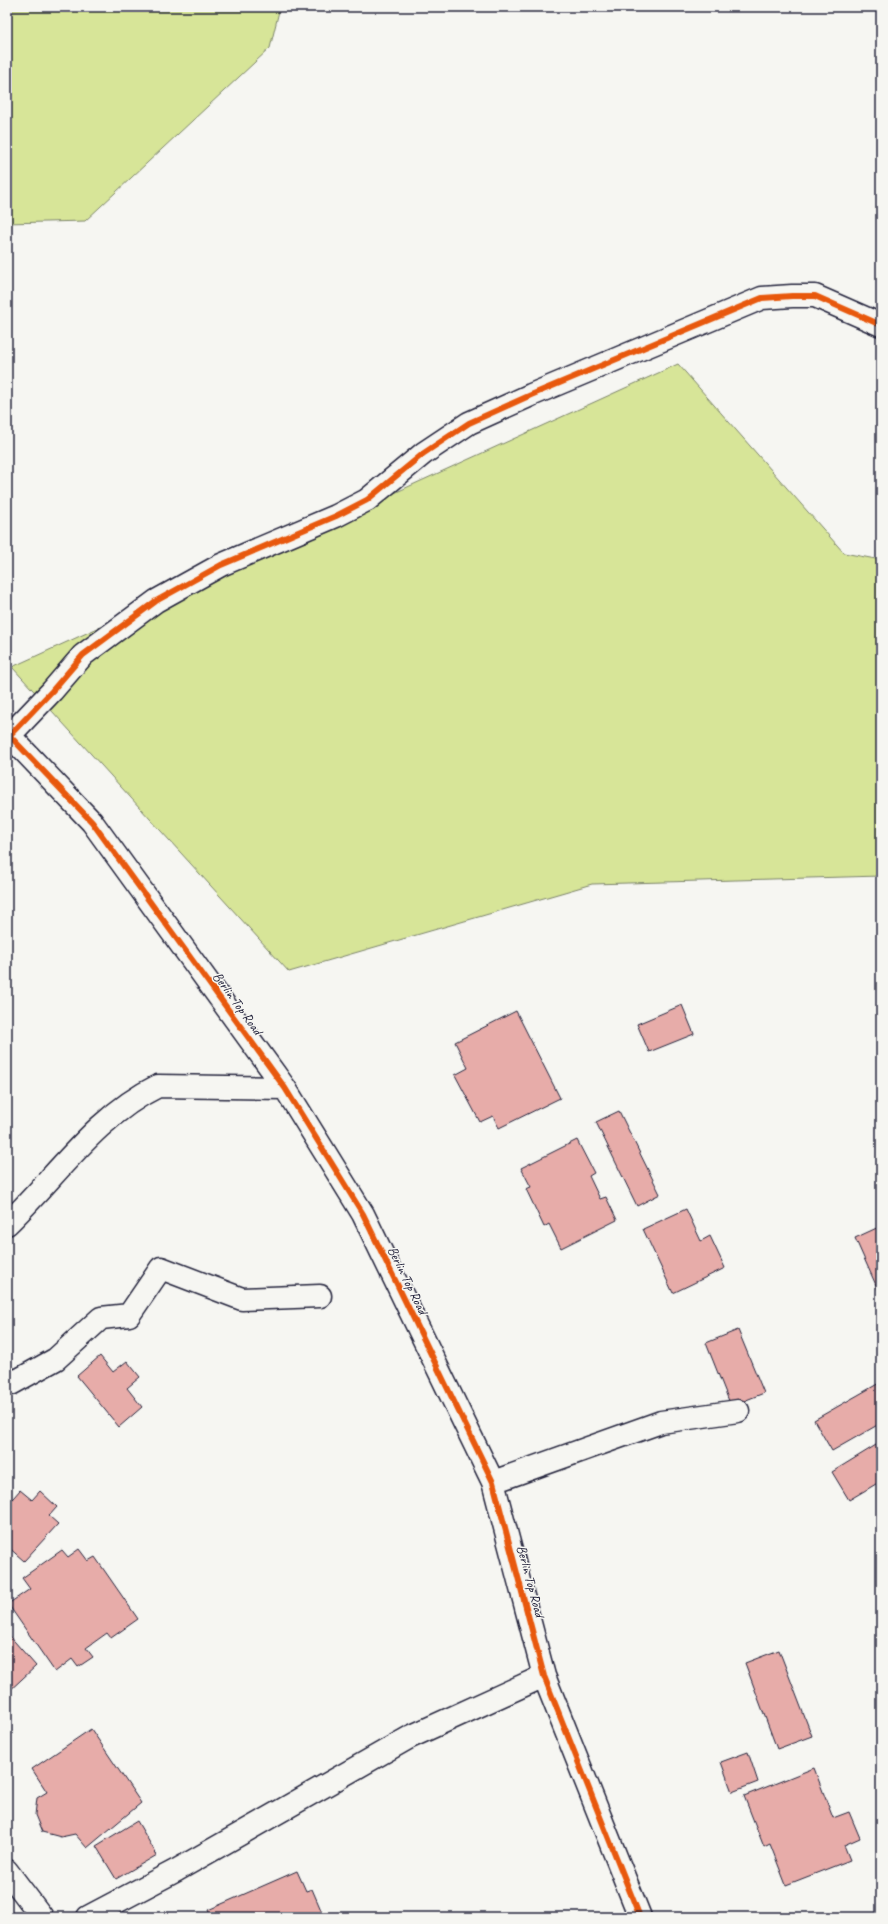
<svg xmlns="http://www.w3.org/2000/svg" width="888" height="1924" font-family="Caveat,sans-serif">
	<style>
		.green { fill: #d7e598; stroke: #7c846a }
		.building { fill: #e7aca9; stroke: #22223b }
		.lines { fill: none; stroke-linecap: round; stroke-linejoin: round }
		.minor-casing { stroke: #22223b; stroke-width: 25 }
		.minor { stroke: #f6f6f2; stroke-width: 22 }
		.cycleway-casing { stroke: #f6f6f2; stroke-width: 8 }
		.cycleway { stroke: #e8590c; stroke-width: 6 }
		.labels { text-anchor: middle; stroke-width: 3; stroke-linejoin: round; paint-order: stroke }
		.street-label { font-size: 14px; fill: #22223b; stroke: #f6f6f2 }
	</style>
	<rect width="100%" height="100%" fill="#f6f6f2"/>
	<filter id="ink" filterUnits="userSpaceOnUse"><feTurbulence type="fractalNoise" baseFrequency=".025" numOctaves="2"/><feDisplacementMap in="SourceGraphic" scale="8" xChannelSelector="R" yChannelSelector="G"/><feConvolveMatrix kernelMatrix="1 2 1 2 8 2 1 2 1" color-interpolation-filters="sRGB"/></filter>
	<g filter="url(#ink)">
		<path class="green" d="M7,7H280L270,48L85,221L7,223Z
			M678,364L844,553L881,560V876L592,884L289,972L12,667Z"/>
		<path class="building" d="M682,1005L694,1034L649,1052L637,1024Z
			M516,1011L560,1098L499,1128L493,1116L480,1122L455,1075L468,1068L455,1042Z
			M619,1111L660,1194L637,1206L596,1122Z
			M577,1140L594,1173L589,1176L600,1199L606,1197L617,1220L561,1248L549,1224L544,1227L526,1189L531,1187L521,1168Z
			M686,1209L701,1241L710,1236L725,1268L673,1293L643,1229Z
			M881,1226V1293L880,1294L855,1238Z
			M738,1330L764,1393L731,1406L706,1343Z
			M100,1356L113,1372L127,1361L140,1377L127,1388L142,1407L119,1427L77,1376Z
			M881,1382V1423L832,1451L814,1420Z
			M881,1442V1481L849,1500L832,1472Z
			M20,1490L32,1500L40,1491L57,1507L49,1516L58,1524L24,1561L7,1546V1505Z
			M79,1549L88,1561L95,1557L138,1619L111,1638L107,1633L86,1648L93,1657L78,1667L72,1659L55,1672L8,1604L30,1589L22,1578L62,1550L68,1557Z
			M7,1633L36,1666L7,1693Z
			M779,1650L812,1736L777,1749L745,1663Z
			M91,1729L141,1803L87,1848L75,1834L61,1837L42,1832L35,1815L37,1798L47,1792L32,1769Z
			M748,1752L758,1782L732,1792L721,1762Z
			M814,1768L833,1818L849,1812L860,1838L844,1845L850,1860L786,1885L770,1844L764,1847L744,1796Z
			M137,1821L157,1855L116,1879L96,1846Z
			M297,1871L306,1891L312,1889L324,1917H211L208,1910Z"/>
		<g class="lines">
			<g class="minor-casing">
				<path id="minor" d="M7,733L92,822L285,1088L363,1214L493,1482L544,1676L640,1917
					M9,736L52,691L83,655L156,601L221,565L336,516L367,500L424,453L469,423L531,395L762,298L792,296H815L881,325
					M7,1224C56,1177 96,1116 158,1086L285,1088
					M7,1378L11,1384L56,1359L101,1318L129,1315L161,1268L242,1299L320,1296
					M493,1482L661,1422L738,1411
					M7,1871L42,1917
					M88,1917L177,1870L410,1737L544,1676"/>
			</g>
			<use href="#minor" class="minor"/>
			<g class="cycleway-casing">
				<path id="cycleway" d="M7,733L92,822L285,1088L363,1214L493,1482L544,1676L640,1917
					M9,736L52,691L83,655L156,601L221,565L336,516L367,500L424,453L469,423L531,395L762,298L792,296H815L881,325"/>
			</g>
			<use href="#cycleway" class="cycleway"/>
		</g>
	</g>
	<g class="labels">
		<g class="street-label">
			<text transform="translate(238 1003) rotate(54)" y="5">Berlin Top Road</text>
			<text transform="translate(408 1280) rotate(64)" y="5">Berlin Top Road</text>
			<text transform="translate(531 1581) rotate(75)" y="5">Berlin Top Road</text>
		</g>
	</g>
	<rect width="888" height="1924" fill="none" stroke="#f6f6f2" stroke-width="24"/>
	<rect x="12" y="12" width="864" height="1900" fill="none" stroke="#22223b" stroke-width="1.5" filter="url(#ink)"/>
</svg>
